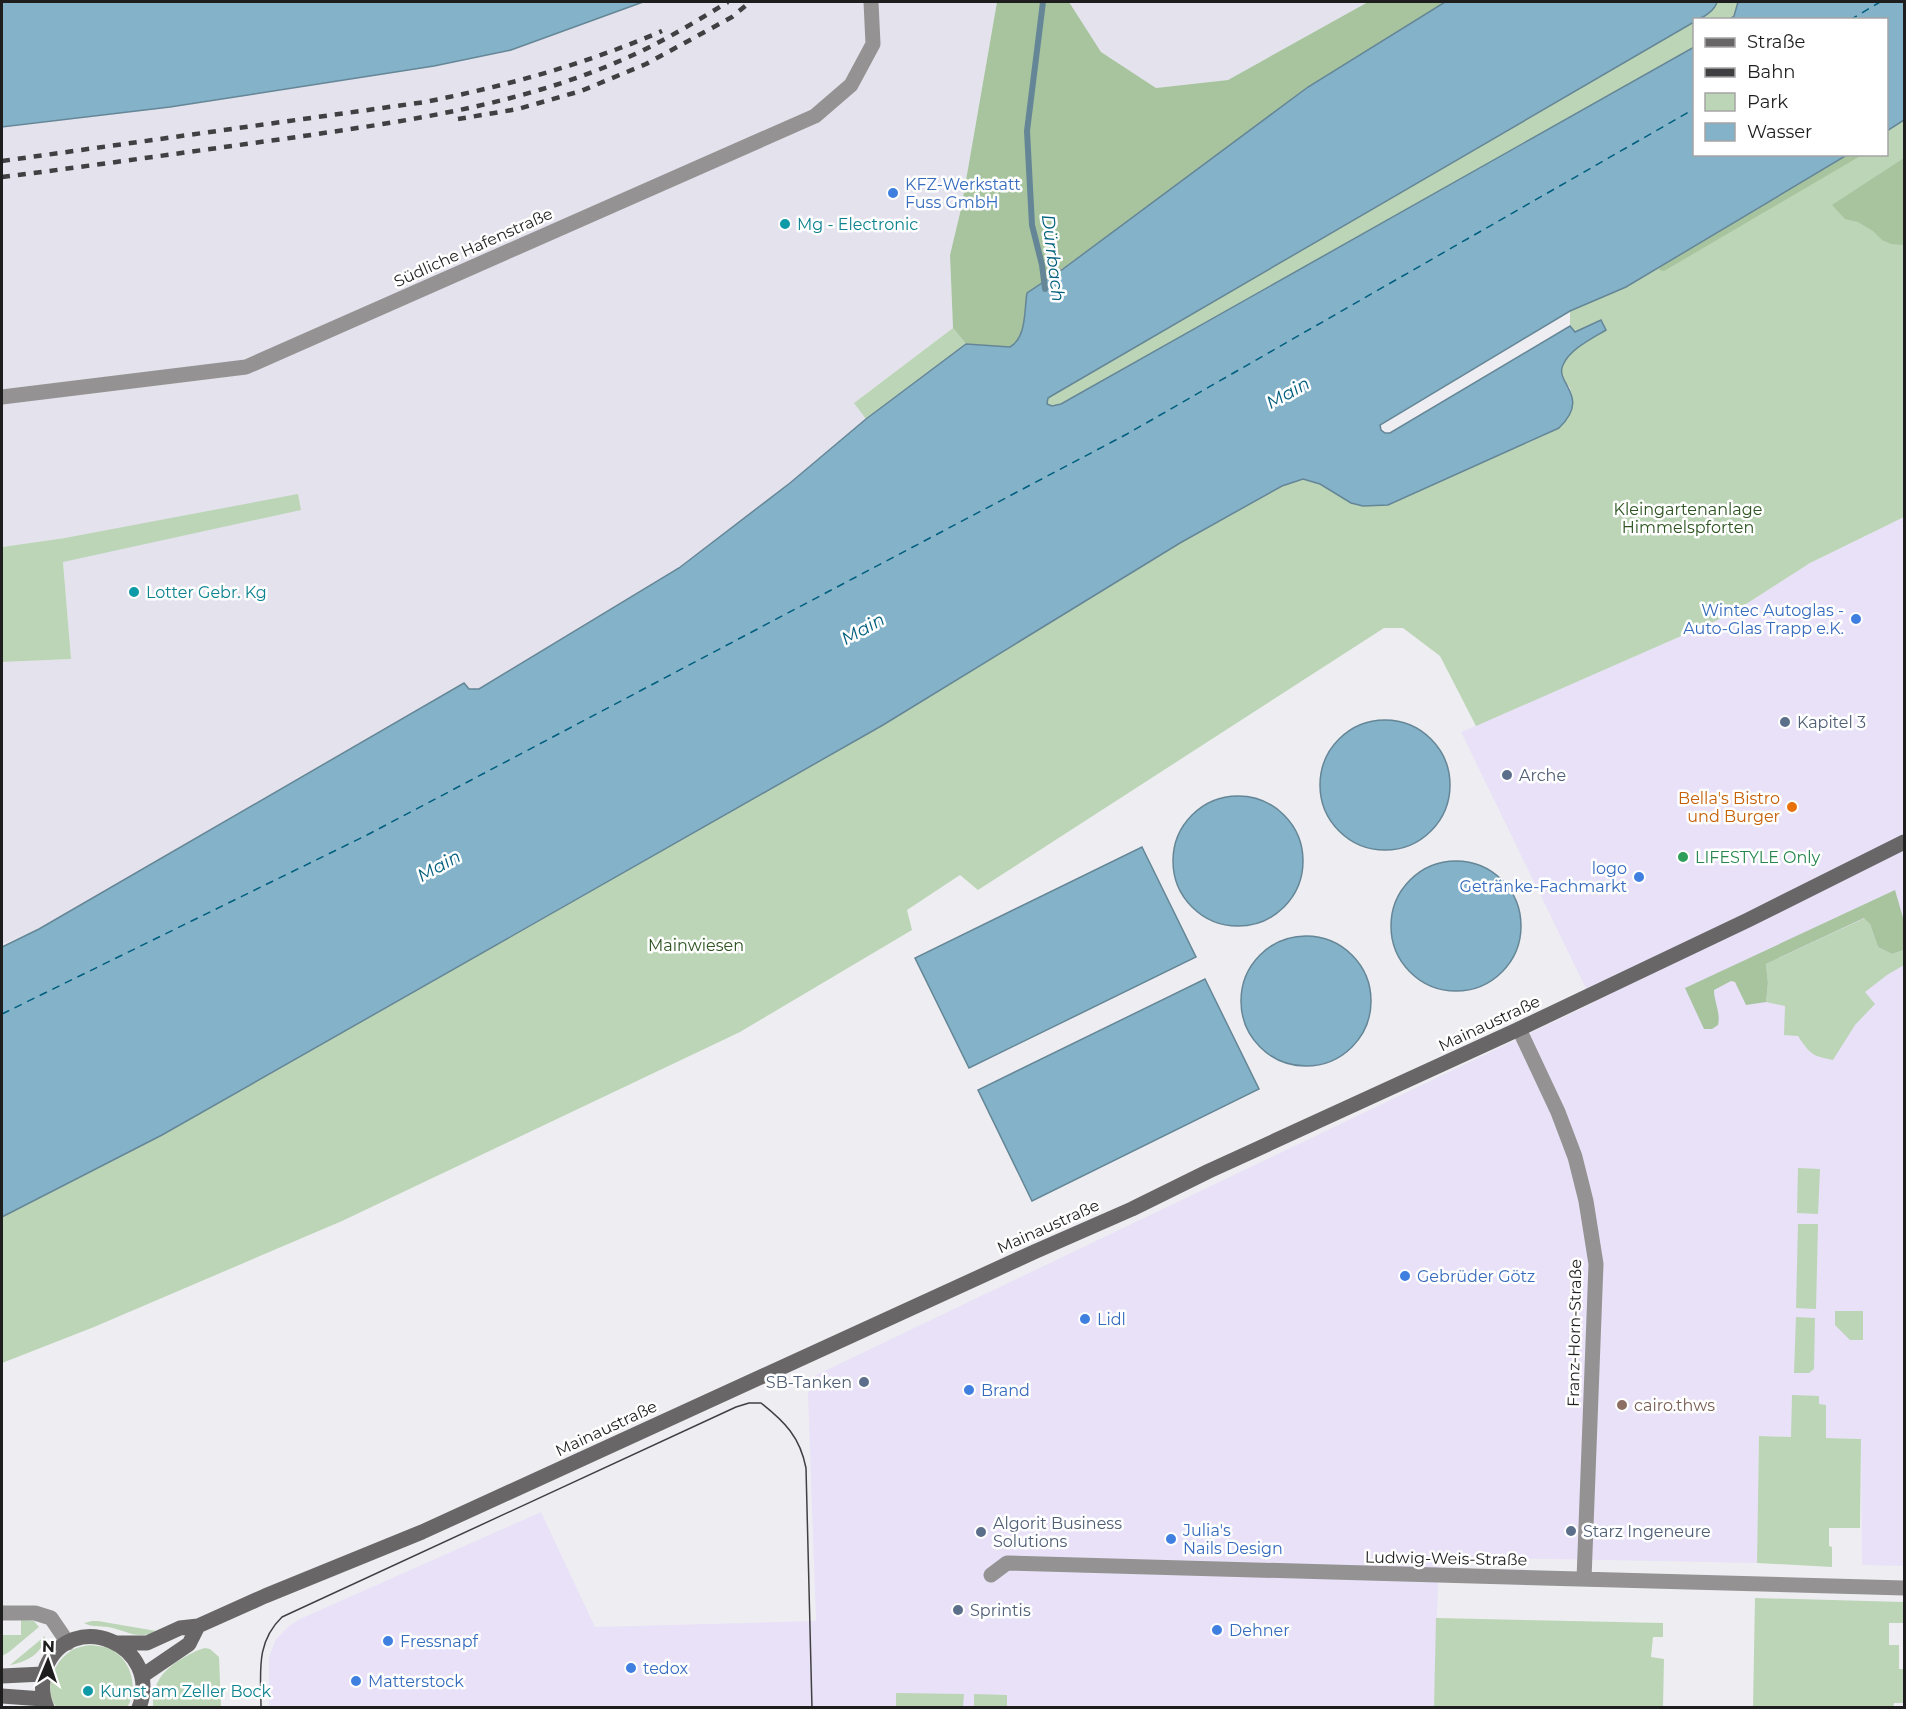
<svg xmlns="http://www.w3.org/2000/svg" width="1906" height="1709" font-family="Montserrat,sans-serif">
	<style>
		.commercial { fill: #e8e1f7 }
		.built { fill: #e3e2ed }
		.green { fill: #bcd5b6 }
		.forest { fill: #a7c49f }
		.water { fill: #83b2c9; stroke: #658696; stroke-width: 1.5 }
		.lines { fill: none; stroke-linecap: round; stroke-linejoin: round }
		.stream { stroke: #658696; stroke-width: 6 }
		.ferry { stroke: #005f7e; stroke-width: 1.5; stroke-dasharray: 8 6; stroke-linecap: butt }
		.minor { stroke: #949292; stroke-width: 15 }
		.secondary { stroke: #686666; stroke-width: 15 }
		.tram { stroke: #404042; stroke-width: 1.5 }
		.rail { stroke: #404042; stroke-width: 4.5; stroke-dasharray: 8 8; stroke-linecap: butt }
		.shop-dot { fill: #3f7fe0; stroke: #fff; stroke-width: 2 }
		.culture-dot { fill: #0f9aa8; stroke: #fff; stroke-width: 2 }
		.service-dot { fill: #5c6f8a; stroke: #fff; stroke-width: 2 }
		.food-dot { fill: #e8710a; stroke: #fff; stroke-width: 2 }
		.leisure-dot { fill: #2e9e5b; stroke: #fff; stroke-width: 2 }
		.education-dot { fill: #8d6e63; stroke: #fff; stroke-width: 2 }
		.labels { text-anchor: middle; stroke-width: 5; stroke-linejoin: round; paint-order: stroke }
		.shop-label { font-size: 16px; fill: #366cbe; stroke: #fff; text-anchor: start }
		.culture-label { font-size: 16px; fill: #0d838f; stroke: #fff; text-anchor: start }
		.street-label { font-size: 16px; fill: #1e1e1f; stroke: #fff }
		.park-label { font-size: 16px; fill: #2c5320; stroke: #fff }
		.service-label { font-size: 16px; fill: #4e5e75; stroke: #fff; text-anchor: start }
		.food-label { font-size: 16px; fill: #c56008; stroke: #fff; text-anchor: end }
		.leisure-label { font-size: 16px; fill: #27864d; stroke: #fff; text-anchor: start }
		.education-label { font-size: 16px; fill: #785e54; stroke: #fff; text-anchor: start }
		.water-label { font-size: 18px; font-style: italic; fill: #005f7e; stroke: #fff }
	</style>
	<rect width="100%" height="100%" fill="#eeeef2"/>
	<path class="commercial" d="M1904,517V1566L1862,1565L1861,1439L1759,1436L1757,1563L1439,1557L1434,1707L269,1708V1657L276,1639L289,1626L300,1619L541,1512L595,1627L816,1621L808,1393L814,1376L1593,1003L1461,732L1729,615L1810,563Z"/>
	<path class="built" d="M643,2H997L961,209L950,255L953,328L855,402L866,419L790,483L679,568L479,689H469L463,683L39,929L2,944V662L71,659L63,562L65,538L2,547V127L170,107L434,66L511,50Z
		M1069,2H1368L1228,80L1156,88L1101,52Z"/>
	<path class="green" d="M1717,2H1738L1734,16L1730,19L1698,20L1715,7Z
		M1694,22V47L1061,404L1052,406L1047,404L1048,398L1053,395Z
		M1904,120V517L1810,563L1729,615L1476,726L1440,656L1403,628H1384L978,890L960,875L907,910L912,930L740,1032L342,1221L94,1327L2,1363V1217L162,1135L883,725L1180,543L1282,486L1303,478L1320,484L1351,503C1382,492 1551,440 1564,423C1570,415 1574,398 1570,388C1567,383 1562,380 1561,373C1560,355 1593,337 1605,330L1601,320L1575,332L1570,326V311L1626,287L1847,155L1886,154L1887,131Z
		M953,328L966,344L866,419L854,403Z
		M298,494L301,510L63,562L71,659L2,662V547L65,538Z
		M1865,918L1870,924L1878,947L1892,954L1904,950V965L1887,975L1865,992L1875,1004L1855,1025L1833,1060C1812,1056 1810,1054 1798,1036L1784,1035L1785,1006L1766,1002L1768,983L1766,964Z
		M1798,1168L1820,1169L1818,1214L1797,1213Z
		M1798,1224H1818L1816,1309L1796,1308Z
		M1835,1311H1863V1340H1850L1835,1325Z
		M1796,1317L1815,1318L1814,1369L1809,1373H1794Z
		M1792,1395L1819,1396V1404L1826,1405V1438L1861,1439L1860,1528H1829V1546L1832,1547V1567L1757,1563L1759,1436L1791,1437Z
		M1755,1598L1904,1602V1623H1889V1645H1899V1669H1904V1703H1894L1893,1708L1753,1707Z
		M1436,1618L1663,1623V1637H1653L1651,1657L1664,1659L1663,1707H1434Z
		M21,1620L34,1621L39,1627L9,1652L2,1656V1635H21Z
		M92,1621H98L156,1631C137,1641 126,1630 108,1627C100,1626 91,1627 84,1623Z
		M45,1636C43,1654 26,1662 10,1665Z
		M90,1645C95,1646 101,1646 105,1647C130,1655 140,1686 127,1708L56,1707C43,1688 53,1662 72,1650C78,1647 84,1646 90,1645Z
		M205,1648L210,1649L219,1657L221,1707H153C152,1683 163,1670 183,1658C190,1654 197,1650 205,1648Z
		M896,1693L964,1694L963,1707H896Z
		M974,1694L1007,1695V1707H974Z"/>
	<path class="forest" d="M997,2H1069L1101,52L1156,88L1228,80L1368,2H1445L1308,87L1063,269L1027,293C1024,310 1027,337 1010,347L966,344L953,328L950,255L961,209Z
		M1847,154L1862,155L1664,271L1659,270L1660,267Z
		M1904,158V245L1891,244L1882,240L1873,231L1858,222L1845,219L1832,205Z
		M1895,890L1904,921V950L1892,954L1878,947L1870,924L1864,918L1766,964L1768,983L1766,1002L1746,1005L1735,982L1731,981L1714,990C1714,1002 1721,1013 1718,1025L1712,1029H1704L1685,988Z"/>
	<path class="water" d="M2,2H643L511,50L434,66L170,107L2,127Z
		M1445,2H1717C1715,10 1703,19 1694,20V22L1053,395L1048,398L1047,404L1052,406L1061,404L1694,47V154L1847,155L1626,287L1570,311L1380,425L1381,430L1385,433H1390L1570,326L1575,332L1601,320L1606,330C1591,339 1570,349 1563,365C1554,383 1592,396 1559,428L1388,505L1363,506L1351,503L1320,484L1303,479L1282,486L1180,543L883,725L162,1135L2,1217V947L39,929L464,683L469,689H479L679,568L790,483L866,419L966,344L1010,347C1027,337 1024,310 1027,293L1063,269L1308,87Z
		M1738,2H1904V120L1887,131L1886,20L1730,19L1734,16Z
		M1320 785a65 65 0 1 1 130 0a65 65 0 1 1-130 0Z
		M1173 861a65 65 0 1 1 130 0a65 65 0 1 1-130 0Z
		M1142,847L1196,957L969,1068L915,958Z
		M1391 926a65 65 0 1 1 130 0a65 65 0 1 1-130 0Z
		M1241 1001a65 65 0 1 1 130 0a65 65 0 1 1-130 0Z
		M1205,979L1259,1089L1032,1201L978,1090Z"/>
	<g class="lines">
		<path class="stream" d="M1043,2L1027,131L1032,225L1042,265L1045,289"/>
		<path class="ferry" d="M1850,20L1880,2
			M2,1014L367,835L1127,434L1694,109"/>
		<path class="minor" d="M2,397L246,367L815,116L851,85L873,44L871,2
			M1519,1029L1558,1112L1575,1157L1586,1201L1596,1264L1584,1579
			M991,1575L1007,1563L1904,1588
			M2,1613H35L51,1618L68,1643"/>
		<path class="secondary" d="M117,1643H147L180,1628L198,1626L265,1596L422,1532L1034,1252L1132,1209L1209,1171L1519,1029L1748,920L1904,842
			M2,1676L43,1674
			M142,1676L189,1644L198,1626
			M2,1696L43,1699
			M47,1708C41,1694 41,1681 46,1667C71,1607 163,1644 139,1708"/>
		<path class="tram" d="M261,1708C261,1673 255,1643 282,1617L736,1407L749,1403H761C785,1422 800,1437 806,1468L812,1708"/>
		<path class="rail" d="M458,119L518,109L581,91L646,64L732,17L750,2
			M2,161L425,102C506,86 586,64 662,31
			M2,177C98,165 194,151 290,138C406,121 525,105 633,55C666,40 698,20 728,2"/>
	</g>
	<g class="shop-dot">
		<circle cx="893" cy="193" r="6"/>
		<circle cx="1856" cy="619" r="6"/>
		<circle cx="1639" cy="877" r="6"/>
		<circle cx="1405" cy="1276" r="6"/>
		<circle cx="1085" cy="1319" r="6"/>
		<circle cx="969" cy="1390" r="6"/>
		<circle cx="1171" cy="1539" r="6"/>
		<circle cx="1217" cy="1630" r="6"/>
		<circle cx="388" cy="1641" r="6"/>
		<circle cx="631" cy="1668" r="6"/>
		<circle cx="356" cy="1681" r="6"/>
	</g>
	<g class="culture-dot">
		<circle cx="785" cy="224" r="6"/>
		<circle cx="134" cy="592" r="6"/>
		<circle cx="88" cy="1691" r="6"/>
	</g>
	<g class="service-dot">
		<circle cx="1785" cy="722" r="6"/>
		<circle cx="1507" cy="775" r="6"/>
		<circle cx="864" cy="1382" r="6"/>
		<circle cx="1571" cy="1531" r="6"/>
		<circle cx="981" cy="1532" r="6"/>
		<circle cx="958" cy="1610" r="6"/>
	</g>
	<circle class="food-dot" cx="1792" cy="807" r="6"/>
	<circle class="leisure-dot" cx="1683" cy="857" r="6"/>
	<circle class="education-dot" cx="1622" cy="1405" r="6"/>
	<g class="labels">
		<g class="shop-label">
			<text x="905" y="190">KFZ-Werkstatt<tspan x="905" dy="18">Fuss GmbH</tspan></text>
			<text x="1844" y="616" text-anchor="end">Wintec Autoglas -<tspan x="1844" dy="18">Auto-Glas Trapp e.K.</tspan></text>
			<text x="1627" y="874" text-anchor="end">logo<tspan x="1627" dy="18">Getränke-Fachmarkt</tspan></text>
			<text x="1417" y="1282">Gebrüder Götz</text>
			<text x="1097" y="1325">Lidl</text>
			<text x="981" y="1396">Brand</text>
			<text x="1183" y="1536">Julia's<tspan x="1183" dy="18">Nails Design</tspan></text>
			<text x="1229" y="1636">Dehner</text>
			<text x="400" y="1647">Fressnapf</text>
			<text x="643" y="1674">tedox</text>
			<text x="368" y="1687">Matterstock</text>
		</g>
		<g class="culture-label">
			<text x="797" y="230">Mg - Electronic</text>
			<text x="146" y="598">Lotter Gebr. Kg</text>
			<text x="100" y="1697">Kunst am Zeller Bock</text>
		</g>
		<g class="street-label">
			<text transform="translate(473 247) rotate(-24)" y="6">Südliche Hafenstraße</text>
			<text transform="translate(1489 1023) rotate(-25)" y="6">Mainaustraße</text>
			<text transform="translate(1048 1226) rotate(-24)" y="6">Mainaustraße</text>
			<text transform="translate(1574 1333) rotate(-89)" y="6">Franz-Horn-Straße</text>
			<text transform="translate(606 1428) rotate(-25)" y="6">Mainaustraße</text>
			<text transform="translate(1446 1558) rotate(1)" y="6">Ludwig-Weis-Straße</text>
		</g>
		<g class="park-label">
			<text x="1688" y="515">Kleingartenanlage<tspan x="1688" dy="18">Himmelspforten</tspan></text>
			<text x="696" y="951">Mainwiesen</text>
		</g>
		<g class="service-label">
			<text x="1797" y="728">Kapitel 3</text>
			<text x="1519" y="781">Arche</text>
			<text x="852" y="1388" text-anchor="end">SB-Tanken</text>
			<text x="993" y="1529">Algorit Business<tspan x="993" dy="18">Solutions</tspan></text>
			<text x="1583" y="1537">Starz Ingeneure</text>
			<text x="970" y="1616">Sprintis</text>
		</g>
		<g class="food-label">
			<text x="1780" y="804">Bella's Bistro<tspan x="1780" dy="18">und Burger</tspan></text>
		</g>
		<g class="leisure-label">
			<text x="1695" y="863">LIFESTYLE Only</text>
		</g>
		<g class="education-label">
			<text x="1634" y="1411">cairo.thws</text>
		</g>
		<g class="water-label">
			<text transform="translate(1053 258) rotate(83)" y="6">Dürrbach</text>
			<text transform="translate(1288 393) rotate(-29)" y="6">Main</text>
			<text transform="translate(863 629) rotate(-29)" y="6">Main</text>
			<text transform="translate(439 866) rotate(-29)" y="6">Main</text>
		</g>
	</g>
	<rect width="1906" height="1709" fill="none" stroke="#1e1e1f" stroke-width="6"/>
	<rect x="1693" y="18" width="195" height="138" fill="#ffffff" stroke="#a5a5a5" stroke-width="1.5"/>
	<rect x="1705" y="38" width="30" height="9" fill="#686666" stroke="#a5a5a5" stroke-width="1.5"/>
	<text x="1747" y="48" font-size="18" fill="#1e1e1f">Straße</text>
	<rect x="1705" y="68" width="30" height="9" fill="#404042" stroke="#a5a5a5" stroke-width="1.5"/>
	<text x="1747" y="78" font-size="18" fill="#1e1e1f">Bahn</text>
	<rect x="1705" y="93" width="30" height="18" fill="#bcd5b6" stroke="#a5a5a5" stroke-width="1.5"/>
	<text x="1747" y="108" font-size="18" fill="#1e1e1f">Park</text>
	<rect x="1705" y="123" width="30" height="18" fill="#83b2c9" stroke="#a5a5a5" stroke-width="1.5"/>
	<text x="1747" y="138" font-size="18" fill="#1e1e1f">Wasser</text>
	<g transform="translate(48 1661) rotate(2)" stroke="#ffffff" stroke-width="4.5" paint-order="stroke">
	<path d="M0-4.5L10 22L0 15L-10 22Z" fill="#1e1e1f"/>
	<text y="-9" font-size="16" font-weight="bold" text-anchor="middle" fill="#1e1e1f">N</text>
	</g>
</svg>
